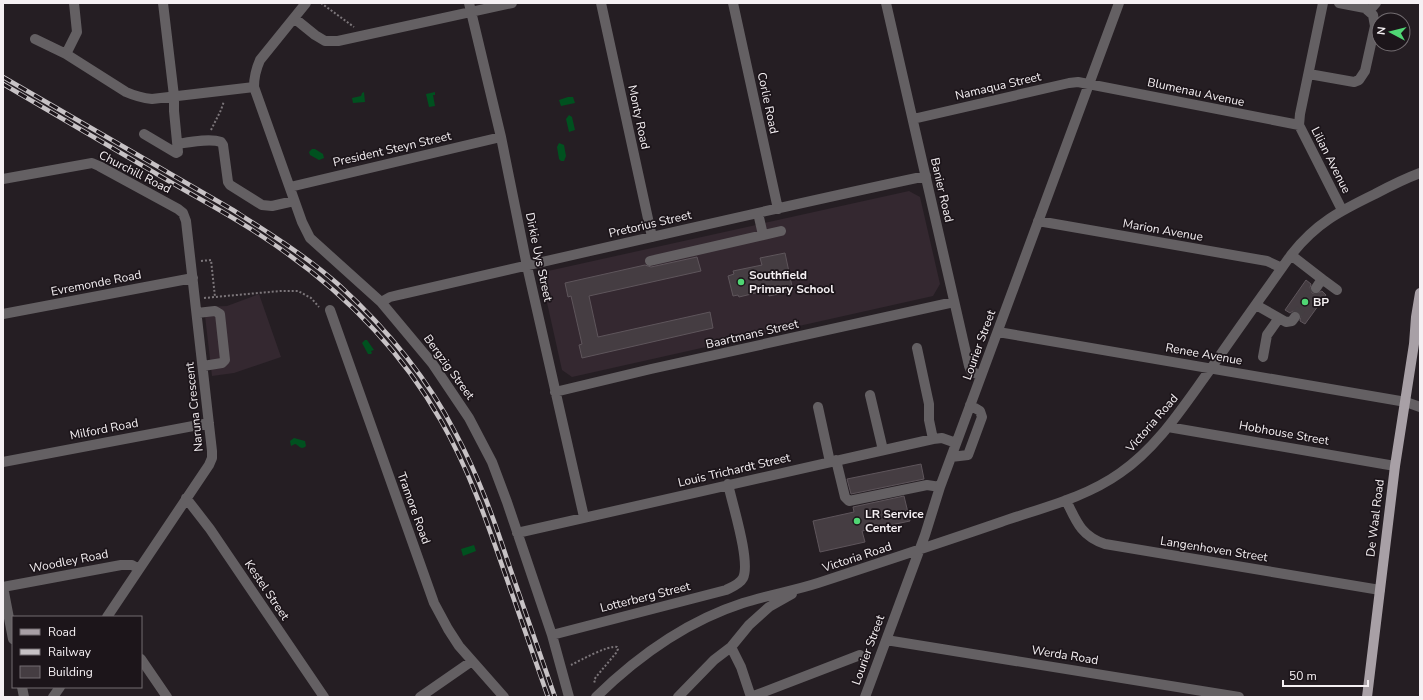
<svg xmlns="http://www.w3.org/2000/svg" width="1423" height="700" font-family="'Nunito Sans',sans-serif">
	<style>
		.built { fill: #342830 }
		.water { fill: #00511f }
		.building { fill: #453d42; stroke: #5e555b }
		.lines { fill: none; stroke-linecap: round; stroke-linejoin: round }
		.minor-tunnel { stroke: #443e42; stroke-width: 10; stroke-dasharray: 10 5; stroke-linecap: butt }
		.path { stroke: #7c767a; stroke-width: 2; stroke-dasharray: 2 2; stroke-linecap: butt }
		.minor { stroke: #646063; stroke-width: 10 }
		.major { stroke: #a8a0a6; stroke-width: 10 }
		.rail-casing { stroke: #c7c2c5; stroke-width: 4.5 }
		.rail { stroke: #1c151a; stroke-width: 3; stroke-dasharray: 9; stroke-linecap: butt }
		.poi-dot { fill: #50d674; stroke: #1c151a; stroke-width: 1.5 }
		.labels { text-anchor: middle; stroke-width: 3.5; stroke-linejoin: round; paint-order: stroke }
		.street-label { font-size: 12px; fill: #f5f0f3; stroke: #1c151a }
		.poi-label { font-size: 12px; font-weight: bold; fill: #f5f0f3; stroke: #1c151a; text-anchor: start }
	</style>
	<rect width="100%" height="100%" fill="#251e23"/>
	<path class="built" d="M909,191L920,197L940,284L933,296L572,377L562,370L542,280L548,271Z
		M259,294L281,357L234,373L212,376L204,307L227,306Z"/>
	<path class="water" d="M364,92L365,102L353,103L352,98L361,96L362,93Z
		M435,92V95H433L435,106L429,107L426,94Z
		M568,97H573L575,103L561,106L559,100Z
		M569,115L572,117L575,130L569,132L566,119Z
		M559,143L564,145L566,156L564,161H561L559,159L557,147Z
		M312,149H315L323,154L324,158L319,160L310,155L309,152Z
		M365,340H367L374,350L371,351L372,353L371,354H368L362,343Z
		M294,438L305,441L306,446C301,451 299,445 295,444L291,446L290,441Z
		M474,545L476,551L463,556L461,549Z"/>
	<path class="building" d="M785,253L793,291L769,296L768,290L739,297L738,295L733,296L728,276L734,274L733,271L762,265L760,258Z
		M697,257L701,271L589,296L598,337L710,312L713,328L582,358L579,345L582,344L571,296L568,297L565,283L645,265L651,267Z
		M1306,280L1311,284L1310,288L1312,293L1316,294L1322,291L1326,295L1305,324L1300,321L1301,315L1299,312L1293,311L1290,313L1285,310Z
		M921,464L924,479L851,494L847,479Z
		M904,496L910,521L862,531L865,542L820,552L813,521L854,512L853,507Z"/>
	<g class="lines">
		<path class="minor-tunnel" d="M1295,317L1316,288"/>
		<path class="path" d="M321,3L354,27
			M211,130L221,110L224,101
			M201,261L211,260L215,297
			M204,298L280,291H298L311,298L319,307
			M571,665C581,660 608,645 617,647L618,649L616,653L596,677L594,680L595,683"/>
		<path class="minor" d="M306,3L260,60C256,69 254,77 254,87L302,222L310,238L381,302L432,363L469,418L492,462L507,502L552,635L569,697
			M469,3L501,137L527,266L584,517
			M601,3L652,237
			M733,3L778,209
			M886,3L969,366L971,371L981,376
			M1323,3L1300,114L1299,125L1342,210
			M1369,11L1376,3
			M294,18L315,35L325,41H338L512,3
			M35,39L66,54L126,92C135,96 142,98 152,99L254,87
			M66,54L77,32L74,3
			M1309,74L1354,82L1359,80L1365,71L1375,26L1373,15L1365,8L1339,3
			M913,119L1069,83L1078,82L1299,125
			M144,134L176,153L178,152L174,111V96L163,3
			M178,144C190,142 210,138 221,142L223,145L228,182L230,185L262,205L272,206L294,201
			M3,179L92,163L99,166L178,209L183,213L186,221L212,451V458L209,465L107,617
			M290,187L501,137
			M758,213L763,235
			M1038,221L1267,261L1282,268
			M1291,255L1322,279L1316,288
			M650,261L781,231
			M1322,279L1337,290
			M381,302L390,297C569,256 747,214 926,176
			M1256,305L1286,322L1292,321L1295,317
			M330,310L434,603L448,629L459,646L504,697
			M197,313L215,311L220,314L225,360L222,363L203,366
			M3,314L193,278
			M998,332L1406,402L1420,407
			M917,348L929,404V420L933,439
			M1263,357L1267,335L1279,318
			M555,392L651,369L954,302
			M870,395L883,450
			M818,407L830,462
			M1168,427L1395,466
			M951,457L968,455L982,417L980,411L970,405
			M836,460L845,497L849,501L927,485L940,487
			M3,462L209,423
			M186,498L210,529L324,697
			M1066,500C1076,521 1081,536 1105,544L1380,590
			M517,533L933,439L942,438L956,443
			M3,587L121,565H132L139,569
			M3,587L13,639
			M552,635L726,590C732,587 740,584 743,578C751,562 732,503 728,484
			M886,640L1239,697
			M731,647L741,667L751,697
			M141,659L167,697
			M22,687L24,697
			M53,697L60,687
			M420,697L472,661
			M596,697C638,656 687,621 743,603C768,595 793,591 818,583C879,563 940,543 1001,522C1041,508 1085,498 1120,473C1159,446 1184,405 1212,367C1238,329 1265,292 1291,255C1316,223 1340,211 1375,194C1390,186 1404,179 1420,173
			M678,697L714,660L731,647L749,625L769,607L792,594
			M751,697L860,655
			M865,697L925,535L940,487L1119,3"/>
		<path class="major" d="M1367,697L1395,466L1414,344L1416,317L1420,293"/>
		<g class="rail-casing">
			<path id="rail" d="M3,77L233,210C269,233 306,256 339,285C386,328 427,377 456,434C479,477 495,522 510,568C525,611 540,654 555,697
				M3,84C58,116 112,148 167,180C199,199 232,216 263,237C335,284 398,345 441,421C468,468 486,519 504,571C519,613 533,655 548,697"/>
		</g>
		<use href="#rail" class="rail"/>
	</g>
	<g class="poi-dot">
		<circle cx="741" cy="282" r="4"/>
		<circle cx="1305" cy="302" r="4"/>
		<circle cx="857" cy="521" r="4"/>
	</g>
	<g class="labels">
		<g class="street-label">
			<text transform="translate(998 86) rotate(-13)" y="4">Namaqua Street</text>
			<text transform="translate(1196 92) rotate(12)" y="4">Blumenau Avenue</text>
			<text transform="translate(768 103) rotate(78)" y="4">Corlie Road</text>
			<text transform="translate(639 117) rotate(78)" y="4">Monty Road</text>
			<text transform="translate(392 149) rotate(-13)" y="4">President Steyn Street</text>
			<text transform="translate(1331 160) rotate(63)" y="4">Lilian Avenue</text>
			<text transform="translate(135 172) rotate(27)" y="4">Churchill Road</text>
			<text transform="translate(942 190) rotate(77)" y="4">Banier Road</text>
			<text transform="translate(650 224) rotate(-13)" y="4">Pretorius Street</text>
			<text transform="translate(1163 230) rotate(10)" y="4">Marion Avenue</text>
			<text transform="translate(539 257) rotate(78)" y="4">Dirkie Uys Street</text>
			<text transform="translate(96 283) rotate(-11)" y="4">Evremonde Road</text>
			<text transform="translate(752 334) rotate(-13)" y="4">Baartmans Street</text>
			<text transform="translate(979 345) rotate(-70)" y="4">Lourier Street</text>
			<text transform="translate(1204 354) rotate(10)" y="4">Renee Avenue</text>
			<text transform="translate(449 367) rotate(54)" y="4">Bergzig Street</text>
			<text transform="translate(194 407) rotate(-96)" y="4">Naruna Crescent</text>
			<text transform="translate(1152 423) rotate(-49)" y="4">Victoria Road</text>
			<text transform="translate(104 429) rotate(-11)" y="4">Milford Road</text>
			<text transform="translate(1284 433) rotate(10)" y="4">Hobhouse Street</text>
			<text transform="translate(734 470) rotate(-13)" y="4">Louis Trichardt Street</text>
			<text transform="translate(414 508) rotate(70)" y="4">Tramore Road</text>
			<text transform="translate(1375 518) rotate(-83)" y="4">De Waal Road</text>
			<text transform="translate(1214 549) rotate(9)" y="4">Langenhoven Street</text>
			<text transform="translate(857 557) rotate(-18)" y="4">Victoria Road</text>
			<text transform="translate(69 561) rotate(-11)" y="4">Woodley Road</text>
			<text transform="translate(267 590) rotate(56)" y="4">Kestel Street</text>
			<text transform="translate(645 597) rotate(-14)" y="4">Lotterberg Street</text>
			<text transform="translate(868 650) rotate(-70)" y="4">Lourier Street</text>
			<text transform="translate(1065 655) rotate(9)" y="4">Werda Road</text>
		</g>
		<g class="poi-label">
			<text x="749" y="279">Southfield<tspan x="749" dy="14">Primary School</tspan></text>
			<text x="1313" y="306">BP</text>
			<text x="865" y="518">LR Service<tspan x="865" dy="14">Center</tspan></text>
		</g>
	</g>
	<rect width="1423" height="700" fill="none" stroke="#f5f0f3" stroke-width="8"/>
	<rect x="12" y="616" width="130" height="72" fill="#1c151a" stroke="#736d71"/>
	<rect x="20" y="629" width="20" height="6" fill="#a8a0a6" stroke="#736d71"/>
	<text x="48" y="636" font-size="12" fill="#f5f0f3">Road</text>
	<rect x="20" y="649" width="20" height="6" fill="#c7c2c5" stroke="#736d71"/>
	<text x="48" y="656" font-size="12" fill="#f5f0f3">Railway</text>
	<rect x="20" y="666" width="20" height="12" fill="#453d42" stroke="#736d71"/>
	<text x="48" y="676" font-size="12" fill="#f5f0f3">Building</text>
	<g transform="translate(1391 32) rotate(277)"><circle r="19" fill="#1c151a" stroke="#736d71"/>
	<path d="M0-3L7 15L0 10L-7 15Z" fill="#50d674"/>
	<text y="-6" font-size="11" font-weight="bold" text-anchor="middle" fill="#f5f0f3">N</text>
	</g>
	<path d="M1283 680v6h85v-6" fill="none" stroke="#f5f0f3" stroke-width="2"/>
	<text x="1289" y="680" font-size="12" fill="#f5f0f3" stroke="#1c151a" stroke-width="3" paint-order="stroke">50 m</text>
</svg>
